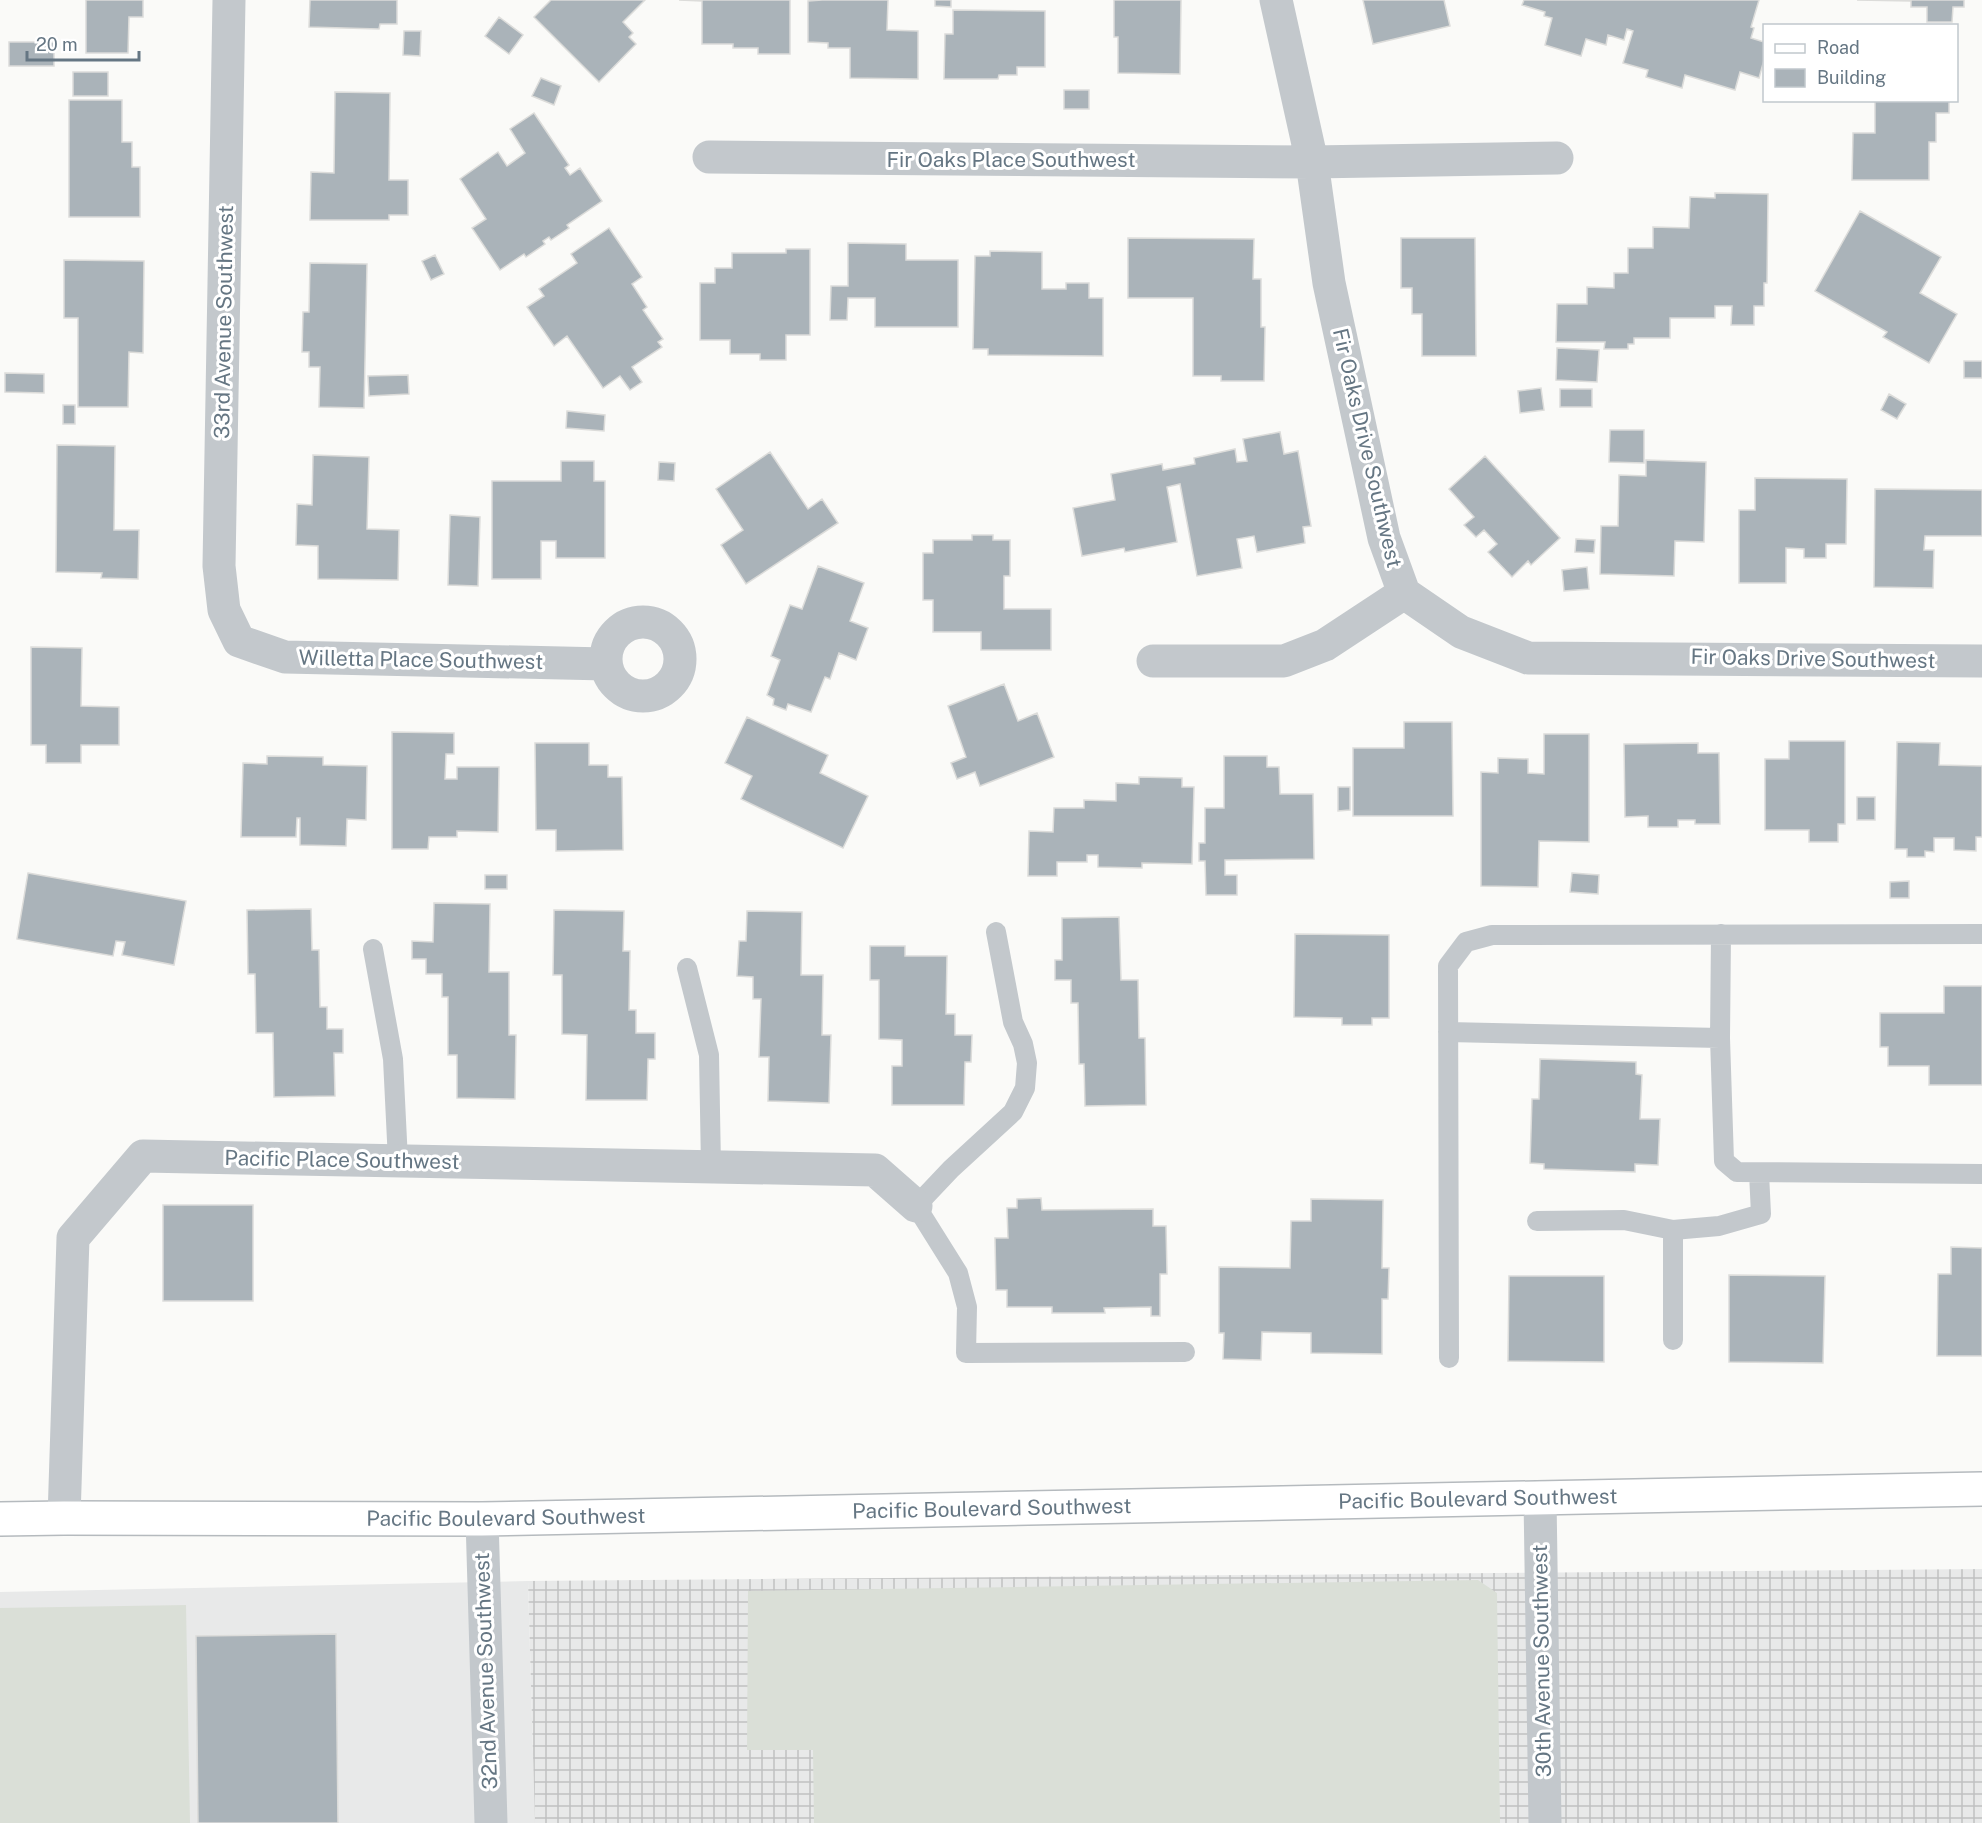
<svg xmlns="http://www.w3.org/2000/svg" width="1982" height="1823" font-family="'Public Sans',sans-serif">
	<style>
		.built { fill: #e8e9e9 }
		.industrial { fill: url(#industrial-grid) }
		.pitch { fill: #dadfd7 }
		.building { fill: #aab3b9; stroke: #dcdcda; stroke-width: 1.5 }
		.lines { fill: none; stroke-linecap: round; stroke-linejoin: round }
		.primary-casing { stroke: #b5babe; stroke-width: 36 }
		.service { stroke: #c3c8cc; stroke-width: 20 }
		.minor { stroke: #c3c8cc; stroke-width: 33 }
		.primary { stroke: #fff; stroke-width: 33 }
		.labels { text-anchor: middle; stroke-width: 6; stroke-linejoin: round; paint-order: stroke }
		.street-label { font-size: 21px; fill: #657683; stroke: #fff }
	</style>
	<defs>
		<pattern id="industrial-grid" width="8" height="8" patternUnits="userSpaceOnUse" patternTransform="scale(1.5)"><rect width="8" height="8" fill="#e8e9e9"/><path d="M0 4h8M4 0v8" fill="none" stroke="#c0c1c2"/></pattern>
	</defs>
	<rect width="100%" height="100%" fill="#fafaf8"/>
	<path class="built" d="M528,1581L535,1823H0V1592Z"/>
	<path class="industrial" d="M1982,1569V1823H535L528,1581Z"/>
	<path class="pitch" d="M1478,1580L1497,1593L1500,1823H814L813,1750H747L748,1591Z
		M186,1605L190,1823H0V1608Z"/>
	<path class="building" d="M86,0H143V17H129L128,53H86Z
		M310,0H397V24H380L379,29L309,27Z
		M551,0H645L623,22L633,33L629,37L636,44L599,82L534,17Z
		M679,0H790V54H758V48H733V44H702V1Z
		M822,0H888L887,30L918,31V79L850,78V48H828V43L808,42V1Z
		M935,0H951V7L935,6Z
		M1114,0H1181L1180,74L1118,73V37H1114Z
		M1363,0H1444L1450,26L1373,44Z
		M1524,0H1759L1751,27L1754,28L1751,38L1764,42V60L1759,78L1740,72L1735,90L1685,75L1682,88L1646,77L1648,70L1623,63L1633,31L1627,29L1624,40L1608,35L1606,45L1586,39L1581,56L1545,45L1552,18L1544,16L1545,12L1522,5Z
		M1857,0H1964V7H1953L1952,22H1927V7H1911V1Z
		M953,10L1045,11V67H1017V75H999L998,79H944L945,34H953Z
		M499,17L523,35L509,54L485,36Z
		M404,31H421L420,56L403,55Z
		M9,42H54V66H9Z
		M73,72H108V96H73Z
		M541,78L561,86L554,105L532,96Z
		M1064,90H1089V109H1064Z
		M335,92L390,93L389,180H408V215H389V220H310L311,172L334,173Z
		M69,100H122V142H132V167H140V217H69Z
		M1875,100H1949V113H1936V142H1929V180H1852L1853,133H1875Z
		M534,113L569,165L565,168L570,175L580,168L602,201L567,225L569,228L551,240L549,237L543,241L545,244L526,257L524,254L500,270L472,228L486,219L460,179L498,152L507,166L525,153L510,129Z
		M1715,193L1768,194L1767,283H1764V306H1754V325H1731L1732,306H1715V318H1670V338H1634V344H1628V349H1604L1605,342H1556L1557,304H1587V287L1614,288V273H1628V248H1653V227L1689,228L1690,197L1715,198Z
		M1860,211L1941,257L1920,293L1957,314L1929,363L1883,337L1887,332L1815,291Z
		M609,228L642,277L632,284L647,307L643,310L663,339L658,342L662,347L632,367L642,382L630,390L620,376L603,388L567,336L554,346L527,307L544,296L539,289L577,263L571,254Z
		M1128,238L1254,239L1253,279H1261V327H1265L1264,381H1221V376H1193V298H1128Z
		M1401,238H1475L1476,356H1422V314H1412V288H1401Z
		M848,243L906,244V260H958V327H875V298H848L847,320H830L831,286H848Z
		M786,249H810V335H786V360H760V354H730V340H700V283H715V268H732V253H786Z
		M990,251L1042,252V289H1066V283H1089V298H1103V356L988,355V349H973L975,256H990Z
		M435,255L444,274L431,280L422,261Z
		M64,260L144,261L143,353L129,352L128,407H78V318H64Z
		M310,263L367,264L364,408L319,407L320,367H309V352H302L303,312H309Z
		M1557,348L1599,350L1597,382L1556,380Z
		M1964,361H1982V378H1964Z
		M5,373L44,374V393L5,392Z
		M408,375L409,394L369,396L368,376Z
		M1541,388L1544,410L1520,413L1518,391Z
		M1560,389H1592V407H1560Z
		M1889,394L1906,404L1897,419L1881,410Z
		M63,405H75V424H63Z
		M567,411L605,415L604,431L566,428Z
		M1610,430H1644V463L1609,462Z
		M1280,432L1284,454L1298,451L1311,526L1303,527L1305,543L1257,552L1254,536L1237,539L1242,568L1197,576L1180,484L1167,487L1177,542L1125,552L1124,548L1082,556L1073,508L1115,500L1111,474L1162,464L1163,470L1195,464L1194,458L1235,449L1237,462L1247,461L1243,439Z
		M57,445L115,446L114,530H139L138,579L101,578L102,573L56,572Z
		M770,452L808,509L822,499L838,523L746,584L721,545L743,530L716,489Z
		M313,455L369,457L367,529L399,530L398,580L318,579V546L296,545L297,504L312,505Z
		M1485,456L1560,538L1531,565L1528,561L1512,577L1488,552L1497,544L1484,530L1476,537L1464,525L1474,517L1449,489Z
		M1646,460L1706,462L1704,542L1675,541L1674,576L1600,574L1601,526H1618L1619,475L1646,476Z
		M561,461H594V481H605V558H556V541H541V579H492V481H561Z
		M659,462L675,463L674,481L658,480Z
		M1755,478L1847,479L1846,544H1826V558H1804V549L1786,548V583H1739V510H1755Z
		M1875,489L1982,490V536H1925L1924,550H1934L1933,588L1874,587Z
		M450,515L480,517L478,586L448,585Z
		M972,535H993V540H1010V576H1004V609H1051V650H981V632H933V600H923V553H933V540H972Z
		M1576,539L1595,540L1594,553L1575,552Z
		M818,566L864,583L850,621L868,628L856,660L839,653L830,679L825,677L811,712L788,704L786,710L773,705L774,699L767,695L780,660L771,656L790,605L802,609Z
		M1587,567L1589,589L1564,591L1562,570Z
		M31,647L82,648L81,706L119,707V745H81V763H46V745H31Z
		M1004,684L1018,721L1037,713L1054,757L980,786L975,772L957,779L951,763L966,757L948,706Z
		M747,717L828,755L820,773L868,796L843,848L741,799L752,776L725,763Z
		M1404,722H1452L1453,816H1353V748H1404Z
		M392,732L454,733V754H446L445,779H457V767H499L498,832L457,831V837H429L428,849H392Z
		M1544,734H1589V842L1539,841L1538,887L1481,886V772L1498,773V758L1528,759V773L1544,774Z
		M1789,741H1845V824H1838V842H1809V830H1765V759H1789Z
		M1897,742L1940,743L1939,765L1982,766V837H1976V851L1954,850V838H1934V852L1925,851V857H1907V849H1895Z
		M535,743H589V765H608V777H622L623,850L556,851V830H536Z
		M1698,743V753H1719L1720,824H1695V820H1678V827H1648V816L1625,817L1624,744Z
		M267,756L323,757V765L367,766L366,820L347,819L346,846L300,845V818H297L296,837H241L243,763L267,764Z
		M1224,756H1267V767H1279L1280,794H1313L1314,859L1225,860V875H1237V895H1206L1205,861H1199V843H1205V808H1224Z
		M1139,777L1182,778V787H1194L1192,864L1142,863V868L1098,867V855H1087V862H1057V876H1028L1029,831L1053,832L1054,808H1084V800L1116,801V783L1139,784Z
		M1338,787H1350V810L1338,811Z
		M1857,797H1875V820H1857Z
		M28,873L186,901L174,965L122,955L125,942L116,941L113,956L17,939Z
		M1572,873L1599,875L1598,894L1570,892Z
		M485,875H507V889H485Z
		M1909,881V898H1890V882Z
		M434,903L490,904L489,972H509V1035H516L515,1099L457,1098V1055H448V997H442V974H426V959H412V941L433,942Z
		M311,909L312,950H319L320,1007H327V1029H343V1053H334L335,1096L274,1097L273,1033H256L255,974H248L247,910Z
		M554,910L624,911L623,951H630L629,1010H636V1033H655V1059H648L647,1100H586L587,1035L562,1034V975H553Z
		M747,911L802,912L801,975H823L822,1035H831L829,1103L768,1101L769,1057H759L761,999H753V977L737,976L739,941H746Z
		M1119,917L1121,980H1138L1139,1038H1145L1146,1105L1085,1106L1084,1064H1079L1078,1003H1071V980H1055V960H1062V918Z
		M1295,934L1389,935V1018H1372V1025H1342V1018L1294,1017Z
		M870,946H905V956H947L946,1014H955V1035H972L971,1062H965L964,1105H892V1066H902V1040L879,1039V980H870Z
		M1944,986H1982V1085H1929V1066H1888V1047H1880V1013H1944Z
		M1540,1059L1636,1062V1074L1642,1075L1640,1119H1660L1658,1165L1635,1164V1172L1544,1169V1164L1530,1163L1532,1099H1539Z
		M1041,1198L1042,1210L1153,1209V1226H1166L1167,1274H1160V1316H1151V1307L1104,1308L1105,1313H1052V1307H1007V1290H996L995,1238H1008L1007,1208H1017V1199Z
		M1311,1199L1383,1200L1382,1268H1389L1388,1299H1382V1354L1311,1353V1333L1262,1332L1261,1360L1223,1359L1224,1333H1219V1267L1290,1268L1291,1221H1311Z
		M163,1205H253V1301H163Z
		M1951,1247L1982,1248V1356H1937L1938,1274H1951Z
		M1729,1275L1825,1276L1823,1363L1729,1362Z
		M1509,1276H1604V1362L1508,1361Z
		M336,1634L338,1823H198L196,1636Z"/>
	<g class="lines">
		<g class="primary-casing">
			<g id="primary">
				<path id="s1" d="M0,1519L64,1518L482,1519L1982,1489"/>
			</g>
		</g>
		<path class="service" d="M996,932L1013,1022L1023,1044L1027,1063L1025,1088L1013,1112L951,1169L916,1206L958,1273L967,1307L966,1353L1185,1352
			M1721,934L1720,1038L1724,1161L1737,1172L1982,1174
			M373,949L393,1059L398,1161
			M687,968L709,1055L711,1167
			M1448,1032L1720,1038
			M1537,1221L1624,1220L1673,1230L1719,1226L1761,1214L1759,1173
			M1673,1230V1340
			M1449,1358L1448,966L1466,942L1492,935L1982,934"/>
		<path class="minor" d="M229,0L219,566L224,610L239,641L285,657L606,664
			M1276,0L1312,162L1329,283L1384,538L1404,593L1461,632L1528,658L1982,661
			M709,157L1312,162L1557,158
			M606 659a37 37 0 1 1 74 0a37 37 0 1 1-74 0Z
			M1153,661H1284L1325,645L1404,593
			M1540,1498L1545,1823
			M64,1518L73,1238L143,1156L875,1170L916,1206
			M482,1519L491,1823"/>
		<use href="#primary" class="primary"/>
	</g>
	<g class="labels">
		<g class="street-label">
			<text x="1011" y="167">Fir Oaks Place Southwest</text>
			<text transform="translate(224 322) rotate(-89)" y="7">33rd Avenue Southwest</text>
			<text transform="translate(1367 448) rotate(77)" y="7">Fir Oaks Drive Southwest</text>
			<text transform="translate(1813 659) rotate(1)" y="7">Fir Oaks Drive Southwest</text>
			<text transform="translate(421 660) rotate(1)" y="7">Willetta Place Southwest</text>
			<text transform="translate(342 1160) rotate(1)" y="7">Pacific Place Southwest</text>
			<text dy="7" stroke="none"><textPath href="#s1" startOffset="1478">Pacific Boulevard Southwest</textPath></text>
			<text dy="7" stroke="none"><textPath href="#s1" startOffset="992">Pacific Boulevard Southwest</textPath></text>
			<text dy="7" stroke="none"><textPath href="#s1" startOffset="506">Pacific Boulevard Southwest</textPath></text>
			<text transform="translate(1542 1661) rotate(-91)" y="7">30th Avenue Southwest</text>
			<text transform="translate(486 1671) rotate(-92)" y="7">32nd Avenue Southwest</text>
		</g>
	</g>
	<rect x="1763" y="24" width="195" height="78" fill="#ffffff" stroke="#c1c8cd" stroke-width="1.5"/>
	<rect x="1775" y="44" width="30" height="9" fill="#ffffff" stroke="#c1c8cd" stroke-width="1.5"/>
	<text x="1817" y="54" font-size="18" fill="#657683">Road</text>
	<rect x="1775" y="69" width="30" height="18" fill="#aab3b9" stroke="#c1c8cd" stroke-width="1.5"/>
	<text x="1817" y="84" font-size="18" fill="#657683">Building</text>
	<path d="M27 51v9h112v-9" fill="none" stroke="#657683" stroke-width="3"/>
	<text x="36" y="51" font-size="18" fill="#657683" stroke="#ffffff" stroke-width="4.5" paint-order="stroke">20 m</text>
</svg>
